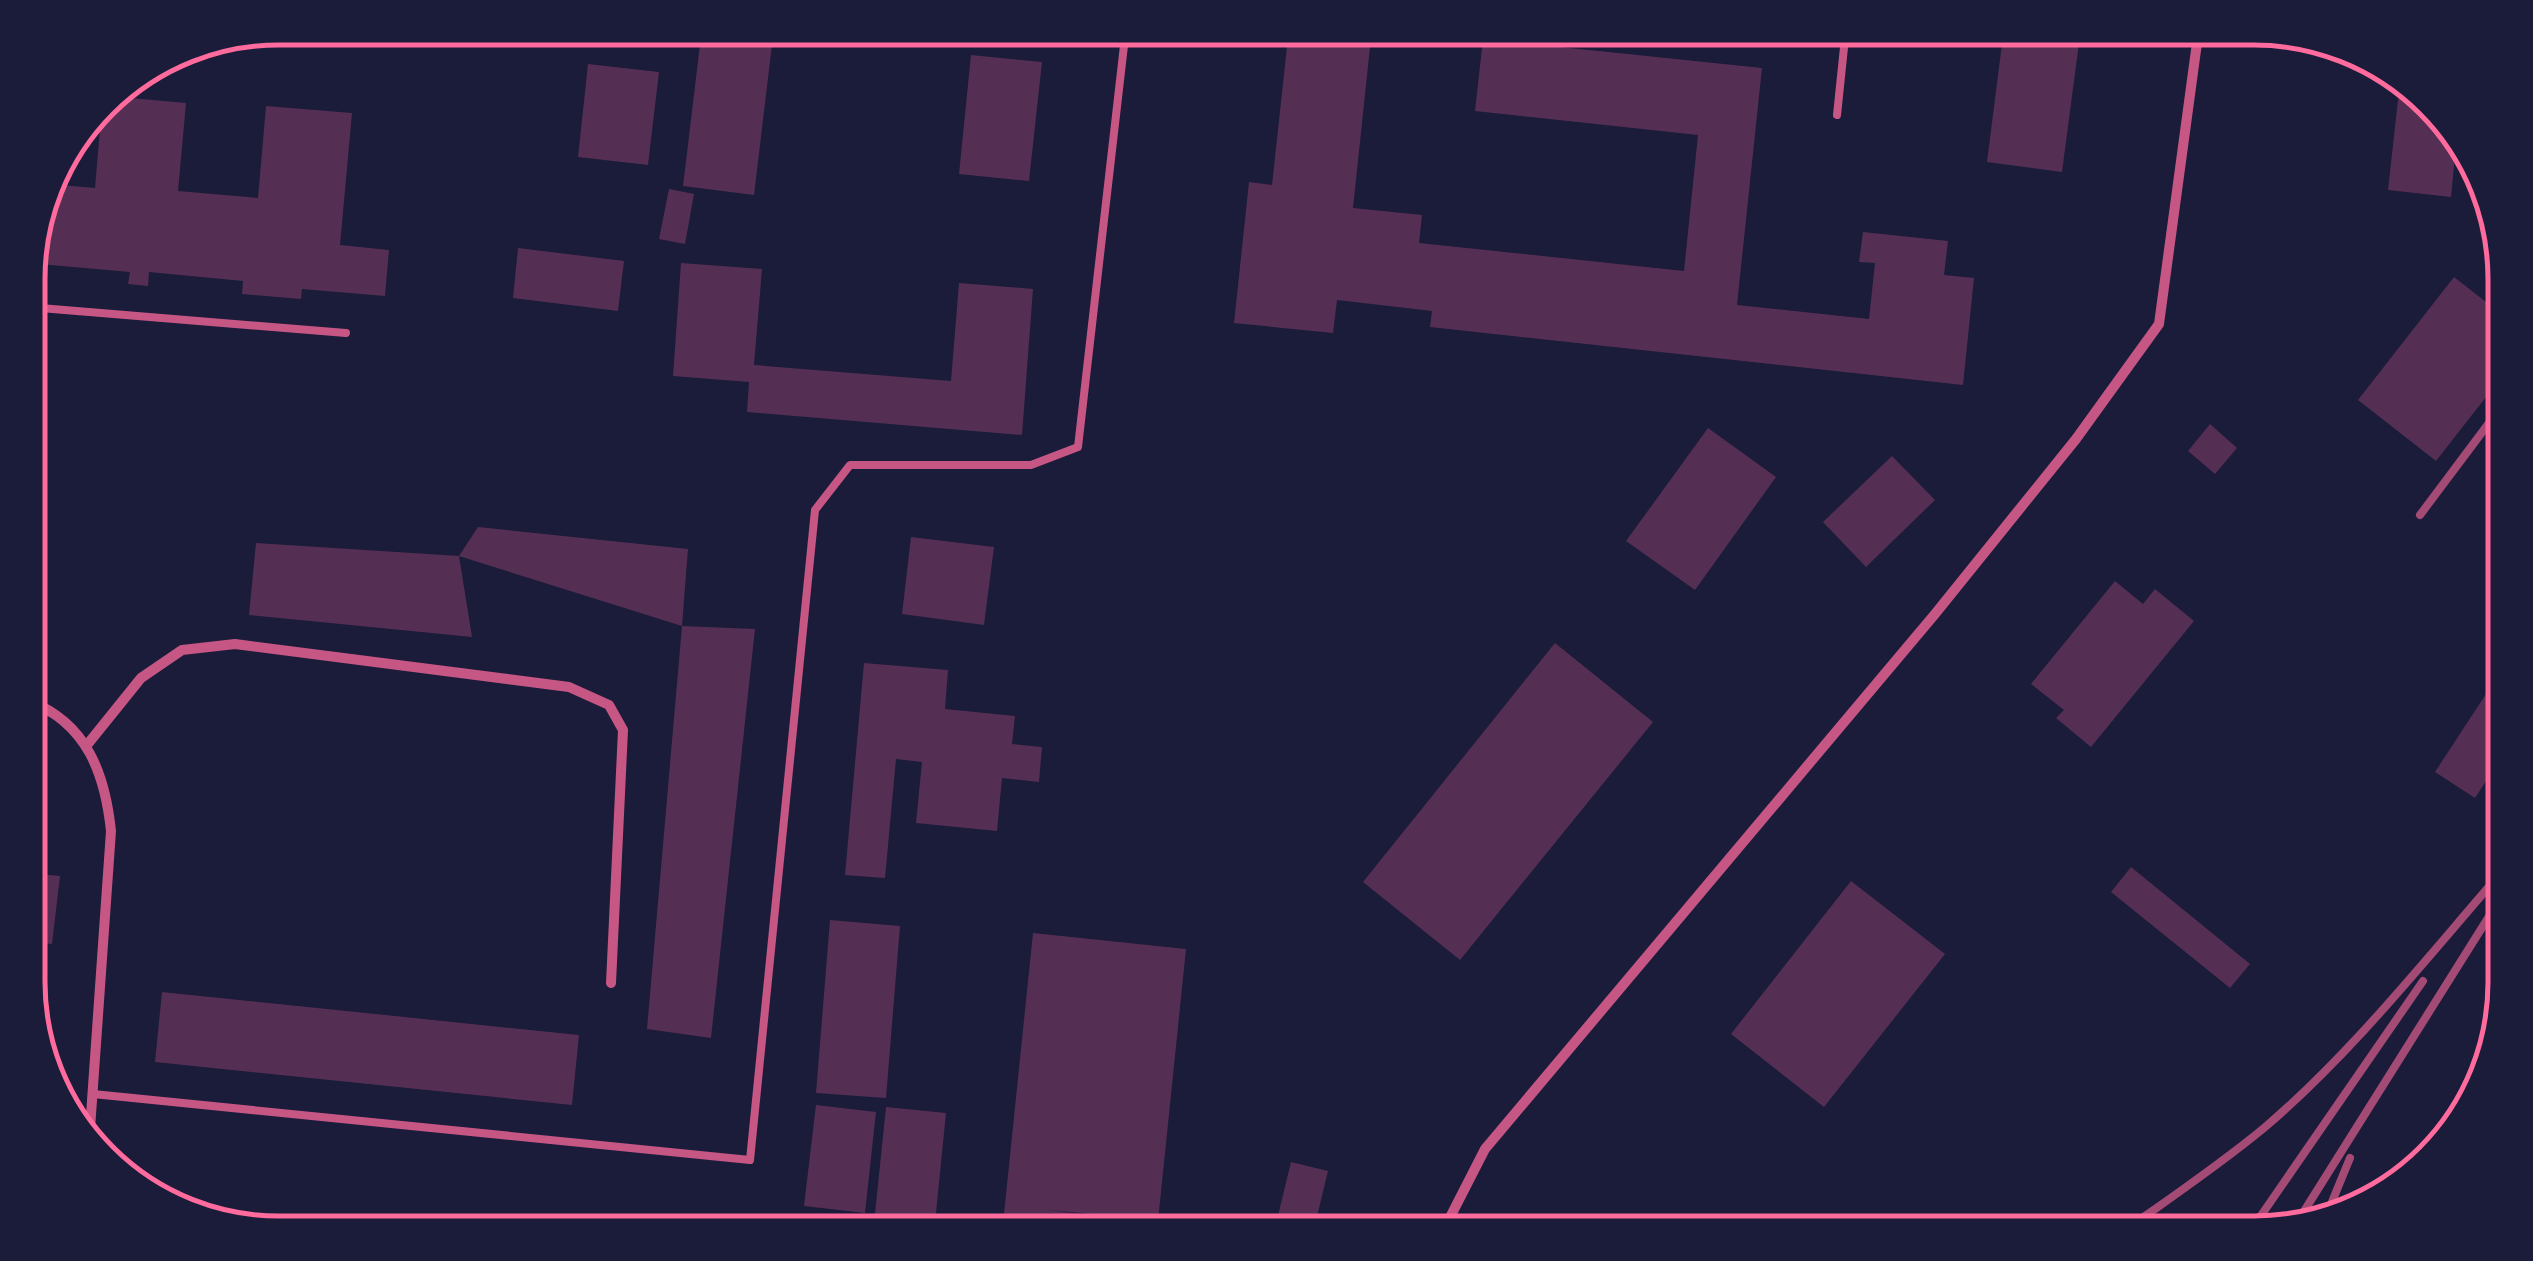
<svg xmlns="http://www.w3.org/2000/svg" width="2533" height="1261" font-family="Lato,sans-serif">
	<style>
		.building { fill: #542f53 }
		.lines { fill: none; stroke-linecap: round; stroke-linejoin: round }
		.service { stroke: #c65784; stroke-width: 8 }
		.minor { stroke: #c65784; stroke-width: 10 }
		.rail { stroke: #a44b75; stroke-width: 8 }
		.rim { fill: none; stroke: #ff6b9d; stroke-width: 5 }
	</style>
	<rect width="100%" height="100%" fill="#1b1b3a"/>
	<path class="building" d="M293,28H326L325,41L292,39Z
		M702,28H774L754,195L683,186Z
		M1289,28H1372L1353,208L1422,215L1419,243L1684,271L1698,135L1475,111L1483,39L1762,68L1737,305L1869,319L1875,263L1859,262L1863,232L1948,241L1944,275L1974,278L1963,385L1430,327L1432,311L1337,300L1333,333L1234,323L1249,182L1272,185Z
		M2004,28H2081L2062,172L1987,162Z
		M971,55L1042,62L1029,181L959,174Z
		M588,64L659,72L648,165L578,157Z
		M2400,82L2454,126L2457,135L2451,197L2388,190Z
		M108,96L186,103L178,191L258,198L266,106L352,113L340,245L389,250L385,296L302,289L301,299L242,294L243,281L149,272L148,286L128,284L130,272L28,263L49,184L95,188L102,105Z
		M669,189L694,194L685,244L659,239Z
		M518,248L624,261L618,311L513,298Z
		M681,263L762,269L754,365L951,381L959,283L1033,289L1022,435L747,412L749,382L673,376Z
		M2454,277L2504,316V374L2436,461L2358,400Z
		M2210,424L2237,448L2215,474L2188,451Z
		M1708,428L1776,477L1695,590L1626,541Z
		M1892,456L1935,500L1866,567L1823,522Z
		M478,527L688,549L682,626L459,556Z
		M911,537L994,547L984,625L902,614Z
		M256,543L459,556L472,637L249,615Z
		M2115,581L2143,604L2155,589L2194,621L2091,747L2056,718L2064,710L2031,684Z
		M682,626L755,629L711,1038L647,1029Z
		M1555,643L1653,722L1460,960L1363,882Z
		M864,663L948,670L945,709L1015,716L1012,744L1042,747L1039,782L1002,778L997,831L916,823L922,762L896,759L885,878L845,875Z
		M2505,665V752L2475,798L2435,772Z
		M2131,867L2250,964L2230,988L2111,892Z
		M29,873L60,876L52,944L30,942Z
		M1851,881L1945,954L1824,1107L1731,1034Z
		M830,920L900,926L886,1098L816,1093Z
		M1033,933L1186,949L1158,1221L1041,1209L1128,1220L1126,1233H1002Z
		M162,992L579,1035L572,1105L155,1062Z
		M816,1105L876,1112L865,1213L804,1206Z
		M886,1107L946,1113L934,1233H873Z
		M1291,1162L1328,1171L1314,1229L1277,1220Z"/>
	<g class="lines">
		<path class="service" d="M1837,115L1846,28
			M28,307L346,333
			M93,1094L750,1160L815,510L850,465H1031L1078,447L1126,28"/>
		<path class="minor" d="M29,701C87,723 105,774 111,831L89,1143
			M87,745L141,678L182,650L235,644L569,687L609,705L623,730L611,983
			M1442,1233L1485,1149L1935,614L2076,439L2159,324L2199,28"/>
		<path class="rail" d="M2420,515L2504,403
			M2327,1214L2350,1158
			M2296,1224L2505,891
			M2121,1233C2169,1199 2218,1166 2264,1128C2351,1054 2425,960 2500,874
			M2249,1233L2423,981"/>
	</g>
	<path d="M0 0H2533V1261H0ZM279 45H2254A234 234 0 0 1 2488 279V982A234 234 0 0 1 2254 1216H279A234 234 0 0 1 45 982V279A234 234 0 0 1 279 45Z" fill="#1b1b3a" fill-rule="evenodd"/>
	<path class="rim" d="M279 45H2254A234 234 0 0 1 2488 279V982A234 234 0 0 1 2254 1216H279A234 234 0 0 1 45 982V279A234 234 0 0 1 279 45Z"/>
</svg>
